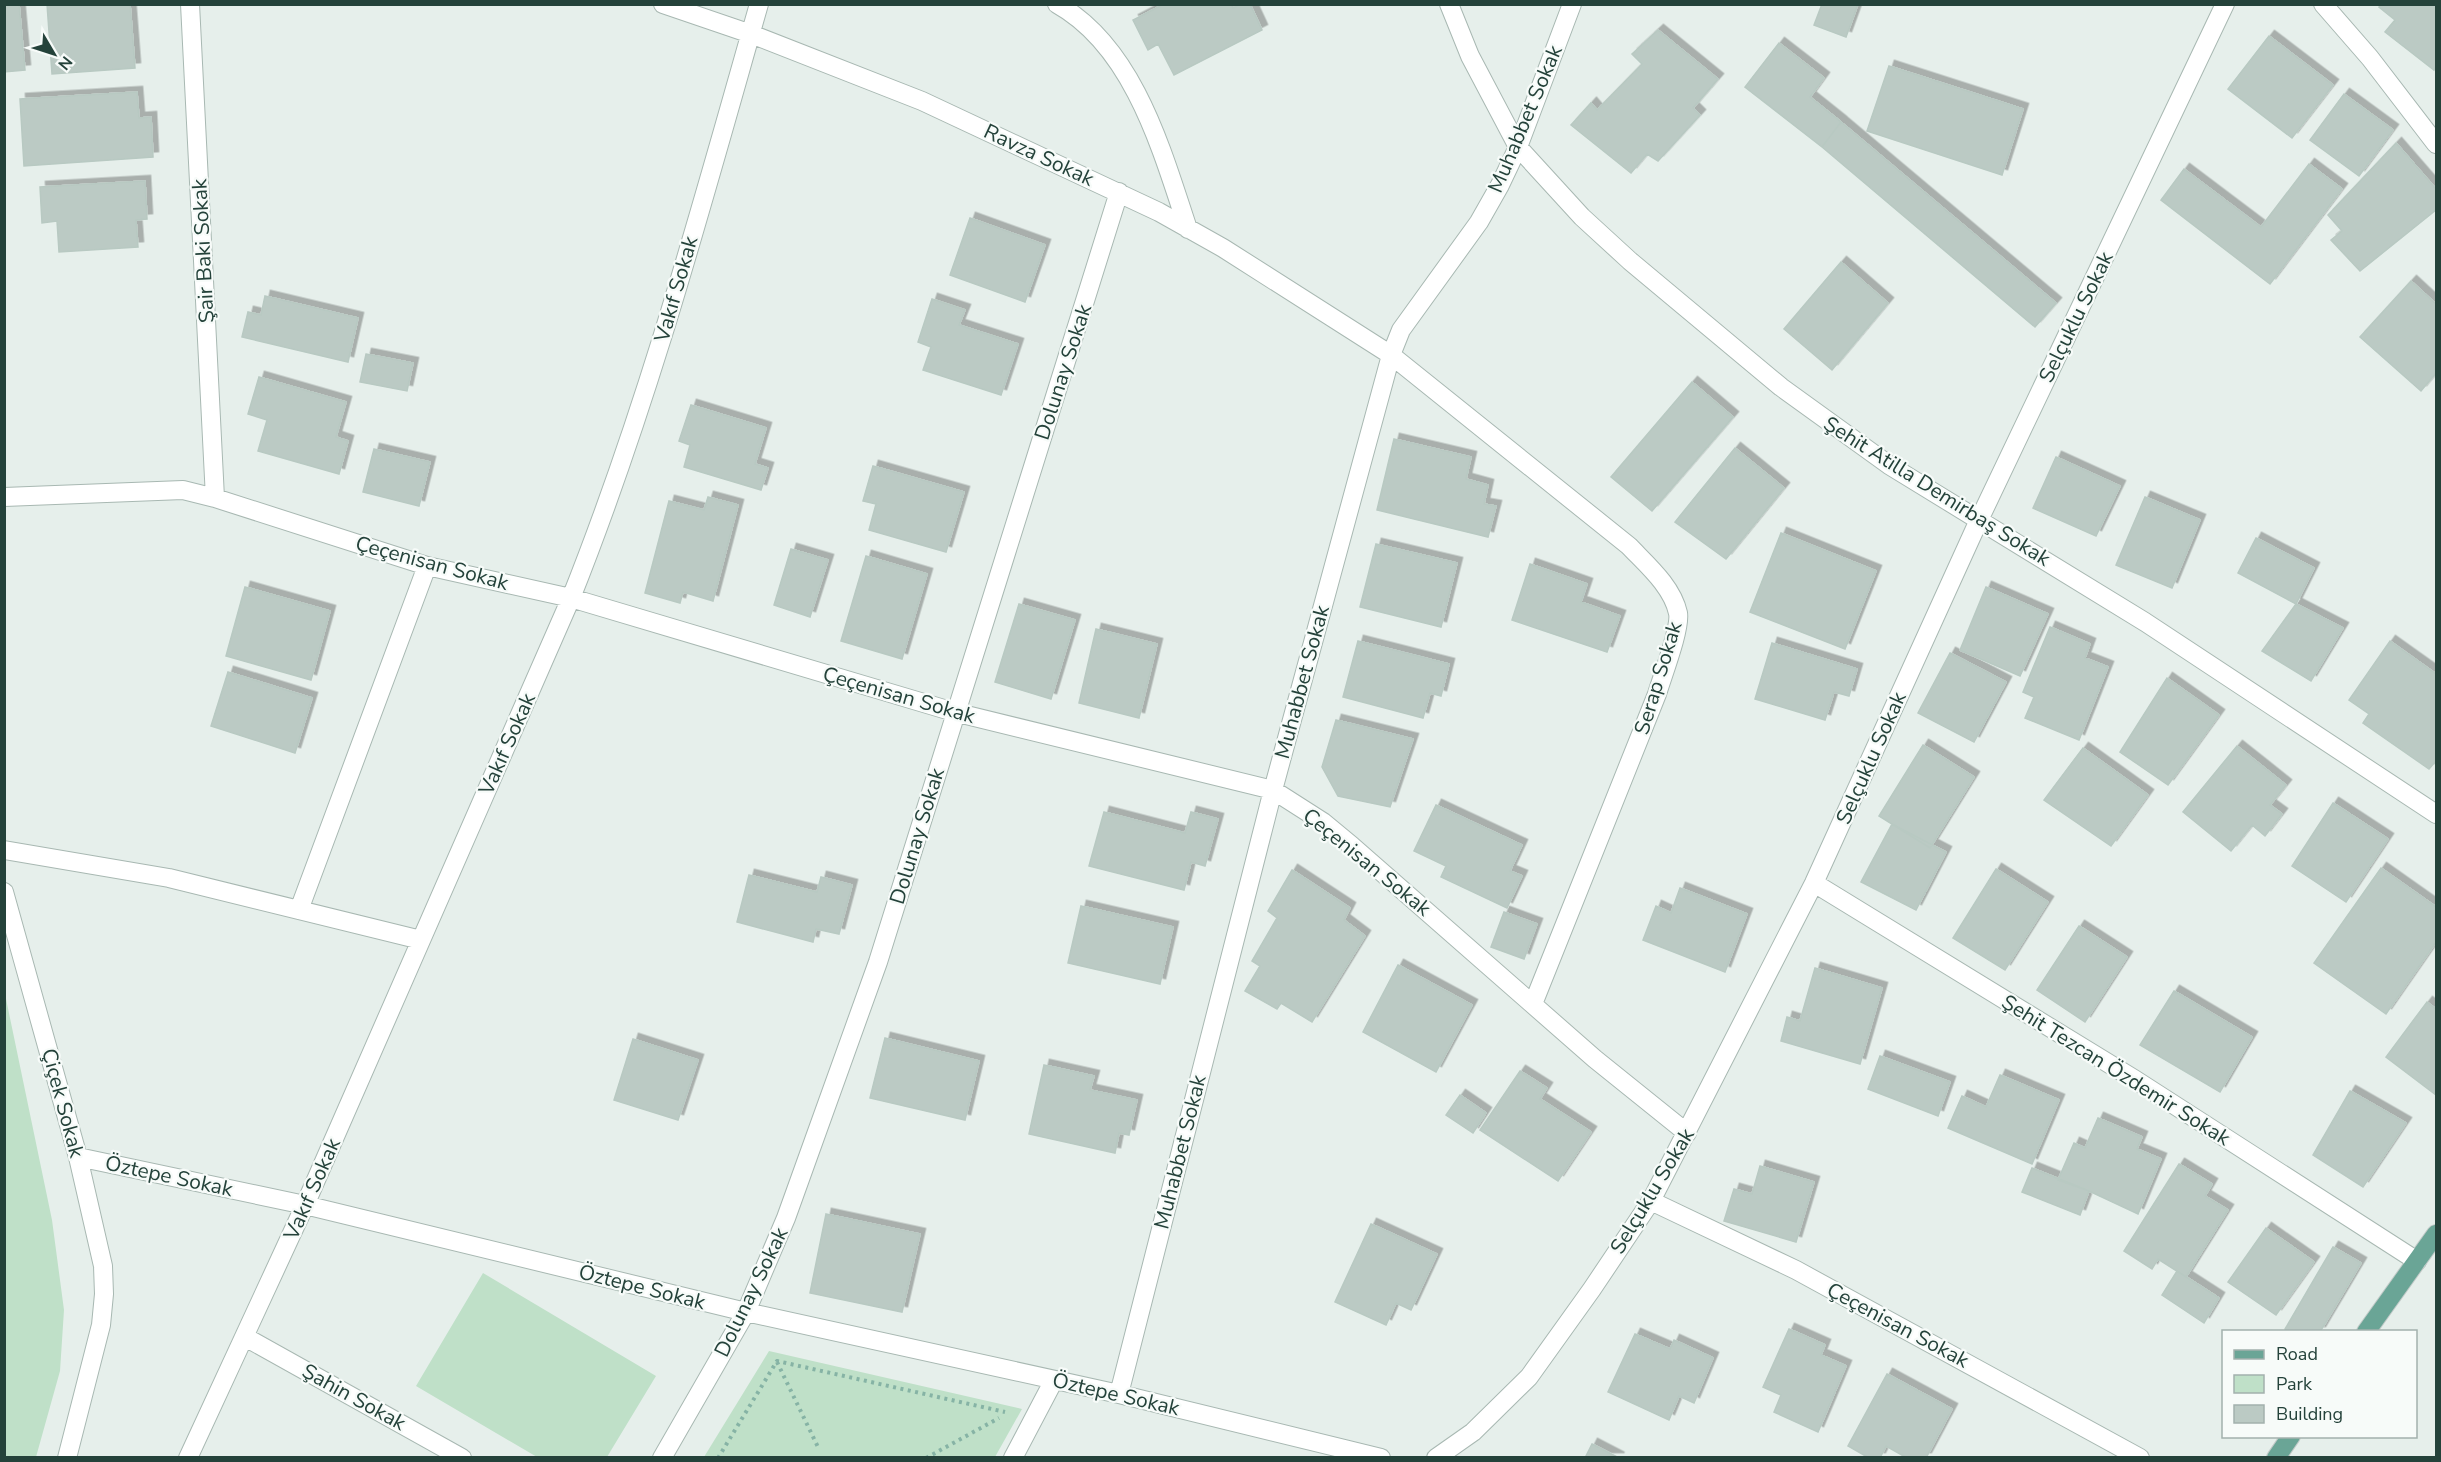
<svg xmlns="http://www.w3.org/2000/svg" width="2441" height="1462" font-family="'Nunito Sans',sans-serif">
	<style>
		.green { fill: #bfe0c8 }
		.building { fill: #bbcac4; stroke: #b8c9c2; stroke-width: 1.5; filter: url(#shadow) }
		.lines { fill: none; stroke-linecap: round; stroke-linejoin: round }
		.minor-casing { stroke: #a8b8b2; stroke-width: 20 }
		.major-casing { stroke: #c2cac8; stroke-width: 20 }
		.path { stroke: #86b3a5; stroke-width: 4; stroke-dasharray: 3 4.5; stroke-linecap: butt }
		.minor { stroke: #fff; stroke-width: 18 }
		.major { stroke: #6aa596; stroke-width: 18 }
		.labels { text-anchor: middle; stroke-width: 4.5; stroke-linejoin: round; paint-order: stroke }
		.street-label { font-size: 21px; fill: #24423a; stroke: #f7fbf9 }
	</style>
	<defs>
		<filter id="shadow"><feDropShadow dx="5.5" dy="-5.5" stdDeviation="0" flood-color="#0004"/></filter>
	</defs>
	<rect width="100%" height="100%" fill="#e6efeb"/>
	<path class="green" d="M5,994L52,1220L64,1310L60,1371L36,1457H5Z
		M483,1273L656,1376L607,1457H537L416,1386Z
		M769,1351L1022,1409L995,1457H704Z"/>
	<path class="building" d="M19,4L25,70L4,72V6Z
		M47,4H130L135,68L52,74Z
		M1164,4H1231L1233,8L1241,4H1250L1262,30L1174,75L1158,44L1148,50L1133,20Z
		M1822,4H1858L1846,37L1814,25Z
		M2381,4H2436V66L2434,70L2385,32L2395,20L2379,7Z
		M1658,30L1718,79L1693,108L1700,115L1658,161L1647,154L1631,173L1571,125L1591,103L1597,110L1642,64L1632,54Z
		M2269,36L2333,85L2292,138L2228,89Z
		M1779,43L1824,78L1810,97L1841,122L1822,147L1745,87Z
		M1889,66L2023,109L2002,175L1867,131Z
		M137,92L139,118L151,117L153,157L24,166L20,99Z
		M2344,94L2393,130L2359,176L2310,140Z
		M1841,122L2056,303L2035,327L1822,147Z
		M2396,143L2436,189V210L2360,271L2331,240L2342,231L2328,215Z
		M2309,164L2342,189L2270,284L2161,200L2184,169L2261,227Z
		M145,181L147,219L136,220L138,247L59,252L57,221L42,223L40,187Z
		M970,218L1045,245L1025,302L950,275Z
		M1841,262L1888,303L1832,370L1784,329Z
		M2411,281L2436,304V373L2421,391L2360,337Z
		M265,296L358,318L348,362L242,337L248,312L261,315Z
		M932,299L965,310L959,325L1018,344L1001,395L923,370L931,347L918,342Z
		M366,354L413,363L407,391L360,382Z
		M259,377L346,402L336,437L348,441L339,474L258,451L267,420L248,414Z
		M1692,382L1733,417L1652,511L1611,477Z
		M691,405L766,428L755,464L768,468L761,490L684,467L690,445L679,441Z
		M1394,439L1471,457L1466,479L1488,485L1484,504L1496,506L1488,537L1377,510Z
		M1735,448L1784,488L1726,559L1675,522Z
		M374,449L430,462L419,506L363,492Z
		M2056,457L2120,486L2096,536L2033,508Z
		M873,466L964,492L946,552L869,530L876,504L863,501Z
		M708,497L738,505L713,601L683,592L680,603L645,593L669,501L704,510Z
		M2145,497L2200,520L2172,588L2116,565Z
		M1781,533L1876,571L1845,649L1750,612Z
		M2256,538L2314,568L2296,604L2238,573Z
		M1376,544L1457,563L1441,627L1360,607Z
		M791,549L828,560L810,617L774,605Z
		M866,556L927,574L902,659L841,641Z
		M1530,564L1587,584L1581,602L1620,616L1607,652L1512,620Z
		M245,587L330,611L311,680L226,656Z
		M1986,587L2048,614L2020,676L1960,650Z
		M1019,604L1075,620L1051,699L995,682Z
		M2296,604L2343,628L2311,681L2262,651Z
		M2050,627L2090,644L2085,658L2108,667L2079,740L2025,718L2034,697L2023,692Z
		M1096,629L1157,644L1139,718L1079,703Z
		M1358,641L1449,664L1441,696L1430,693L1423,718L1343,697Z
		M2390,641L2436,674V761L2429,769L2363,723L2369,714L2349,700Z
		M1772,643L1857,669L1849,696L1834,692L1825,720L1755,699Z
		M1950,653L2006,682L1974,742L1918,713Z
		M228,672L312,698L295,753L211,726Z
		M2167,678L2219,715L2168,785L2120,752Z
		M1336,720L1413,739L1390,807L1338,796L1322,767Z
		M1923,745L1974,777L1930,848L1879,816Z
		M2237,746L2286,785L2270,805L2282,814L2265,836L2252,825L2231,851L2183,812Z
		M2083,748L2148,795L2111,846L2044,800Z
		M2333,803L2388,839L2346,902L2292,866Z
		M1436,805L1522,845L1510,871L1522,876L1507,908L1441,877L1446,866L1414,851Z
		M1104,812L1185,833L1191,812L1218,819L1205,866L1191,862L1184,890L1089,866Z
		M1892,824L1946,852L1916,910L1861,882Z
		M2381,868L2436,907V942L2386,1014L2314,963Z
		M1996,869L2048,902L2005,970L1953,938Z
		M1292,870L1350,908L1344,920L1365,936L1312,1022L1281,1003L1277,1009L1245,991L1260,966L1252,961L1277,918L1268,911Z
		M749,875L817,892L821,877L852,885L839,934L816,929L813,942L737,922Z
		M1680,888L1747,914L1725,972L1643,940L1656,906L1671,913Z
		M1081,906L1173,927L1160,984L1068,963Z
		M1504,912L1537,924L1524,959L1491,947Z
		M2079,926L2127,957L2085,1022L2037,990Z
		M1398,965L1472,1005L1436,1072L1363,1032Z
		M1815,968L1882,988L1860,1064L1781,1041L1787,1017L1800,1021Z
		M2174,991L2252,1037L2220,1092L2140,1045Z
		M2427,1002L2436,1009V1095L2386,1057Z
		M885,1038L979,1061L965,1120L870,1098Z
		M633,1039L698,1060L678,1120L614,1100Z
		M1880,1056L1950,1082L1938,1116L1868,1089Z
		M1044,1065L1094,1076L1090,1090L1137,1100L1129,1135L1119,1133L1115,1153L1029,1134Z
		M1520,1071L1547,1088L1540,1099L1591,1132L1558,1181L1480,1130Z
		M2000,1075L2059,1100L2032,1164L1948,1128L1962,1096L1986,1107Z
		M2350,1091L2406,1123L2363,1187L2313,1155Z
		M1460,1095L1486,1113L1473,1133L1446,1115Z
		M2098,1118L2142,1137L2137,1149L2161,1159L2138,1214L2089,1191L2058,1180L2074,1143L2085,1148Z
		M2179,1164L2212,1184L2205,1196L2228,1210L2186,1277L2158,1259L2152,1269L2124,1251Z
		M1760,1166L1814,1182L1796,1242L1724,1221L1734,1189L1752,1194Z
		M2032,1168L2089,1191L2080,1215L2022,1192Z
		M826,1214L920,1234L902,1312L810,1293Z
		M1371,1224L1437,1254L1411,1310L1396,1303L1386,1325L1335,1302Z
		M2266,1228L2314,1262L2276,1315L2228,1282Z
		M2333,1247L2361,1263L2320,1332H2289L2285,1329Z
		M2177,1271L2219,1298L2204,1323L2162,1295Z
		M1789,1329L1825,1345L1821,1355L1846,1366L1818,1432L1774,1412L1781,1395L1763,1387Z
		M1635,1334L1670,1349L1674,1340L1713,1358L1694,1403L1679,1396L1669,1420L1608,1392Z
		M1887,1374L1952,1409L1926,1458H1907L1886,1446L1880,1458H1869L1848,1446Z
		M1592,1444L1619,1458H1585Z"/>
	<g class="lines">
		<g class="minor-casing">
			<path id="minor" d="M190,4L215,498
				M663,4L751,34L922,101L1159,212L1223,248L1391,355L1629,546C1647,565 1672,586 1678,613C1681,628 1662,677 1657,694L1533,1004
				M1057,4C1134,47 1162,151 1188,229
				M1449,4L1470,56L1518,147L1582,217L1630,261L1781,387L1889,465L2145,622L2436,814
				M2323,4L2370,58L2436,144
				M4,497L183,490L215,498L427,566L571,598L954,712L1273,790L1323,822L1352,846L1595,1059L1687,1133
				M4,850L169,878L421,940
				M1814,883L2134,1079L2417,1261
				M4,892L78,1157L103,1266L104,1294L101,1325L67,1458
				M299,910L427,566
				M78,1157L305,1205L746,1312L1119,1394L1381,1458
				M1651,1201L1796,1270L2140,1458
				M245,1337L462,1458
				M1119,1394L1273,790L1391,355L1401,330L1479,222L1500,185L1518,147L1572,4
				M188,1458L305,1205L571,598C648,405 702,204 759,4
				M662,1458L746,1312L786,1218L878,962L1119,192
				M1013,1458L1054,1380
				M1436,1458L1473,1432L1529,1377L1592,1289L1651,1201L1814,883L1979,520L2225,4"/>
		</g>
		<g class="major-casing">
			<path id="major" d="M2366,1332L2436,1234
				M2276,1458L2291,1436"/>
		</g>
		<path class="path" d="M777,1362L818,1447
			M718,1458L777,1361L1005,1412
			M926,1458L999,1418"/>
		<use href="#minor" class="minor"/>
		<use href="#major" class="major"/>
	</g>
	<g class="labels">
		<g class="street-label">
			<text transform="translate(1525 119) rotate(-67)" y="7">Muhabbet Sokak</text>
			<text transform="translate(1039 155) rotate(25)" y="7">Ravza Sokak</text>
			<text transform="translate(203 251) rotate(-93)" y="7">Şair Baki Sokak</text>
			<text transform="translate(676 289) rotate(-74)" y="7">Vakıf Sokak</text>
			<text transform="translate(2076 317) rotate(-64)" y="7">Selçuklu Sokak</text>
			<text transform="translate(1063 372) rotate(-72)" y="7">Dolunay Sokak</text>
			<text transform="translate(1937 491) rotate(32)" y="7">Şehit Atilla Demirbaş Sokak</text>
			<text transform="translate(432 563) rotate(15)" y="7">Çeçenisan Sokak</text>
			<text transform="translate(1658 678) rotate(-73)" y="7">Serap Sokak</text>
			<text transform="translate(1302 682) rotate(-75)" y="7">Muhabbet Sokak</text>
			<text transform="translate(899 695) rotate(16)" y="7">Çeçenisan Sokak</text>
			<text transform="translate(507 744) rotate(-66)" y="7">Vakıf Sokak</text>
			<text transform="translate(1871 758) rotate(-66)" y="7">Selçuklu Sokak</text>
			<text transform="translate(917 836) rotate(-73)" y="7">Dolunay Sokak</text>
			<text transform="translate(1367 862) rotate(39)" y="7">Çeçenisan Sokak</text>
			<text transform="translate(2116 1070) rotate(32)" y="7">Şehit Tezcan Özdemir Sokak</text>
			<text transform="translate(63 1103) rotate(75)" y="7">Çiçek Sokak</text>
			<text transform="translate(1180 1152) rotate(-76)" y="7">Muhabbet Sokak</text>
			<text transform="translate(169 1176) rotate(12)" y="7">Öztepe Sokak</text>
			<text transform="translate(312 1189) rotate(-66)" y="7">Vakıf Sokak</text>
			<text transform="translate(1652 1191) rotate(-59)" y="7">Selçuklu Sokak</text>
			<text transform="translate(642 1287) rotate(14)" y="7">Öztepe Sokak</text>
			<text transform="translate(751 1292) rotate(-64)" y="7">Dolunay Sokak</text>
			<text transform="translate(1898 1325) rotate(28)" y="7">Çeçenisan Sokak</text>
			<text transform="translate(1116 1394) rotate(13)" y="7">Öztepe Sokak</text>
			<text transform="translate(354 1397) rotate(29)" y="7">Şahin Sokak</text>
		</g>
	</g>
	<rect width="2441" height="1462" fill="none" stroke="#24423a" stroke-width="12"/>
	<rect x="2222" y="1330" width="195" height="108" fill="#f7fbf9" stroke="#a3b1ad" stroke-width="1.5"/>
	<rect x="2234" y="1350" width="30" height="9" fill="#6aa596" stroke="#a3b1ad" stroke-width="1.5"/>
	<text x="2276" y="1360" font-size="18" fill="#24423a">Road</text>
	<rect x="2234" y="1375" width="30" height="18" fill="#bfe0c8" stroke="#a3b1ad" stroke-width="1.5"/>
	<text x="2276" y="1390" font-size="18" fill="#24423a">Park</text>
	<rect x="2234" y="1405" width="30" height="18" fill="#bbcac4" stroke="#a3b1ad" stroke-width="1.5"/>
	<text x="2276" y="1420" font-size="18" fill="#24423a">Building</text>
	<g transform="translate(54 54) rotate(129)" stroke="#f7fbf9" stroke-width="4.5" paint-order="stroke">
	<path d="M0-4.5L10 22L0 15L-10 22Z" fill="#24423a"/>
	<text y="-9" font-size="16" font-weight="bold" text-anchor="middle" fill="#24423a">N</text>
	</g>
</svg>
